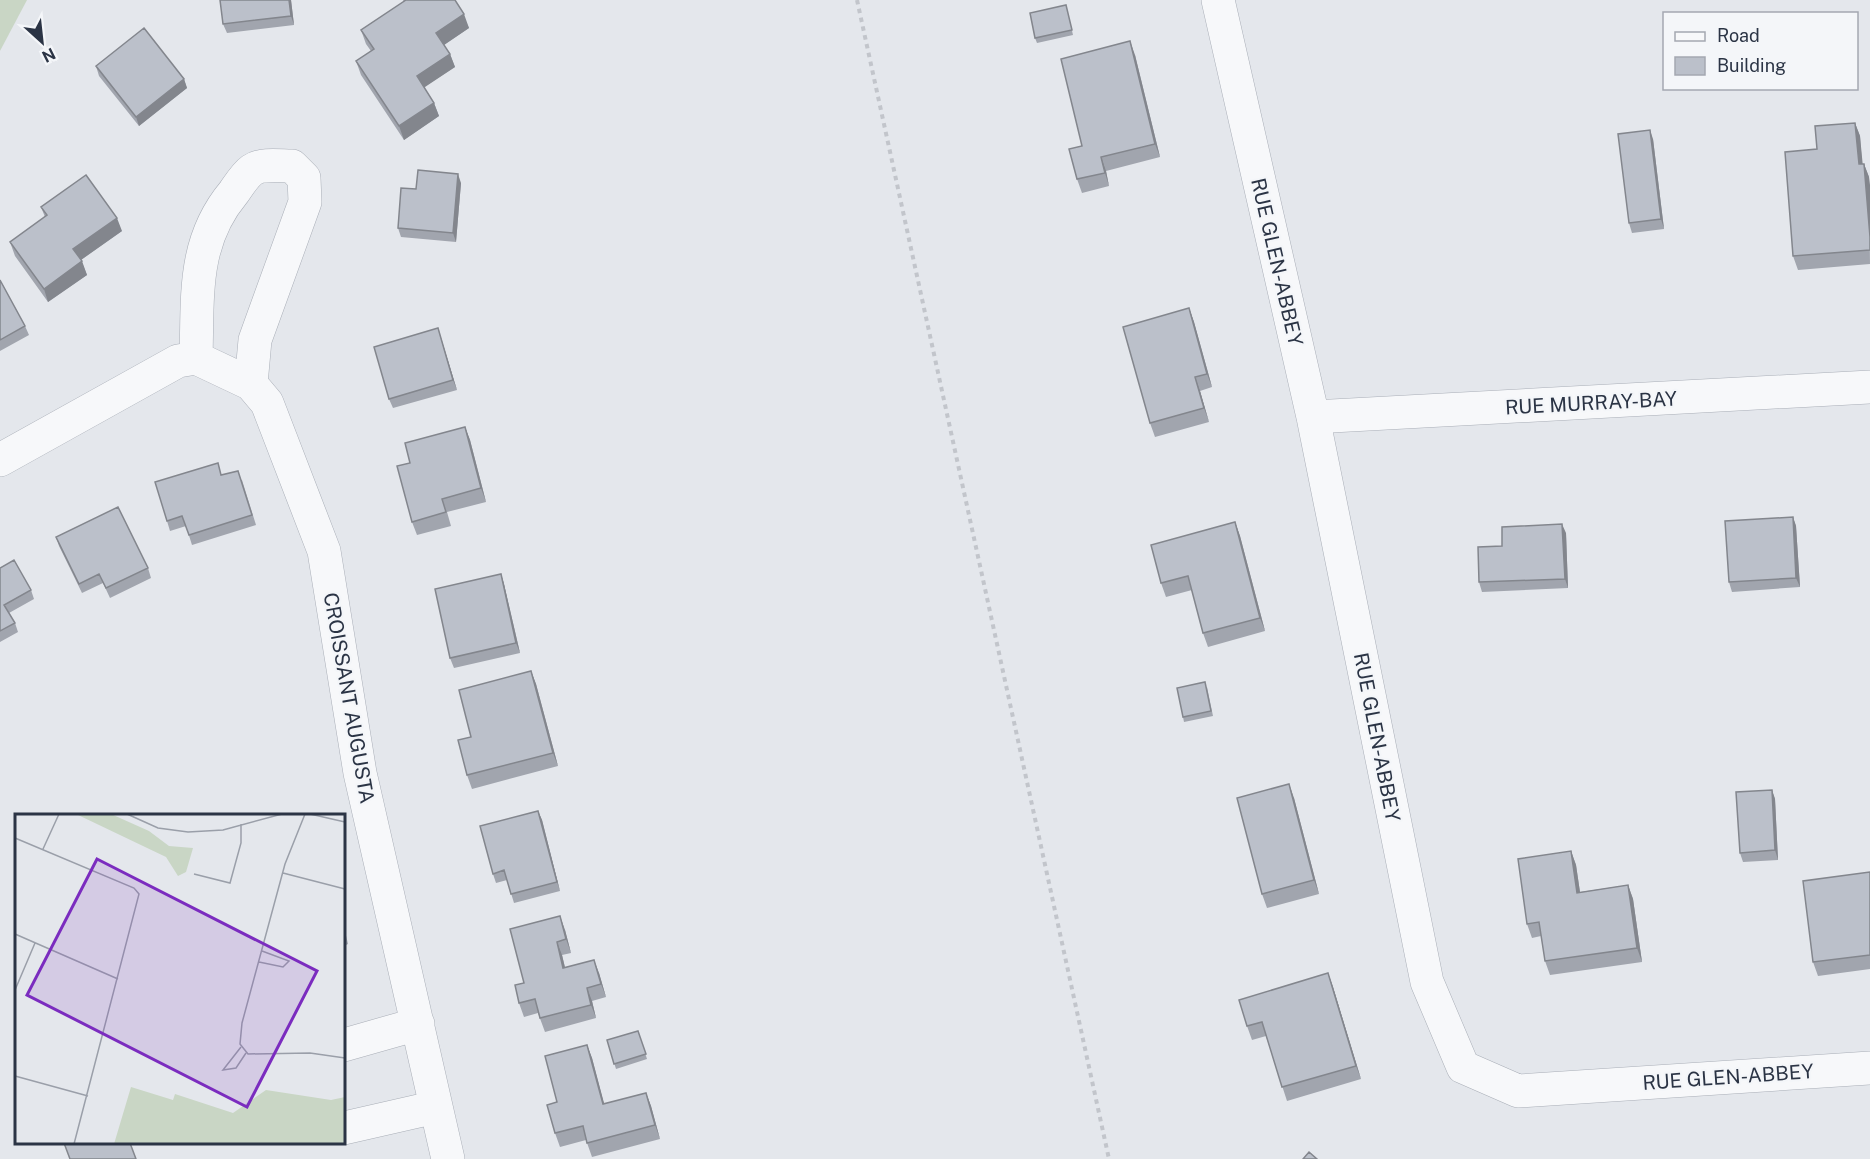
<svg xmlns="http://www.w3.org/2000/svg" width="1870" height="1159" font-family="'Public Sans',sans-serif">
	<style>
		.green { fill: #c9d6c5 }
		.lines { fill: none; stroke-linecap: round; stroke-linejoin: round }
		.minor-casing { stroke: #a9aeb7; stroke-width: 34 }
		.path { stroke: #c2c5cb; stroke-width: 4; stroke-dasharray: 4.5 4.5; stroke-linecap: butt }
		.minor { stroke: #f7f8fa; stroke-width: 33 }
		.wall { fill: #a1a5ae }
		.shaded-wall { fill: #83868d }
		.building { fill: #bbc0ca; stroke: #83868d; stroke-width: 1.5 }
		.labels { text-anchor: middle; stroke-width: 4.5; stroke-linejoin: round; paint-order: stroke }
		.street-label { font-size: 20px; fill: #2b3445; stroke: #f4f6f9 }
		.inset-road { fill: none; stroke: #9a9fa9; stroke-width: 1.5 }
		.view { fill: #7b2cbf; fill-opacity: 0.15; stroke: #7b2cbf; stroke-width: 3 }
		.inset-edge { fill: none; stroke: #2b3445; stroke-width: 3 }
	</style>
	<rect width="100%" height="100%" fill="#e4e7ec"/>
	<path class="green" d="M0,0H27L0,51Z"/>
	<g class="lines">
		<g class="minor-casing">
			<path id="minor" d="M1218,0L1313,417L1427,982L1463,1067L1518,1091L1870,1068
				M196,358C198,296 192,242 234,192C239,185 245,175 252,170C262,163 280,166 292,166L304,178L305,202L255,340L251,384
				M1313,417L1870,387
				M0,460L178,361L196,358L251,384L267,403L324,551L360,773L448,1159
				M344,1045L418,1024
				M344,1128L436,1107"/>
		</g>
		<path class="path" d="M857,0L1109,1159"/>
		<use href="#minor" class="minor"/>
	</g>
	<path class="wall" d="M291,0L294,25L227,33L223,24Z
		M403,0H455L469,28L444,45L450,54L455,67L424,87L434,103L439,116L404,140L361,75L356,61L371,51L366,44L361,30L404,2Z
		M1066,5L1073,35L1037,43L1035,38Z
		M1135,55L1160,157L1106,171L1109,186L1082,193L1077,179L1082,146Z
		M96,66L184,79L187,88L139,126L99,76Z
		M1855,123L1860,136L1862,164H1864L1869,177L1870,264L1798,270L1793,256L1817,149Z
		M1653,139L1664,229L1632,233L1629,223Z
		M461,183L456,242L401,237L398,228L416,189Z
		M41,207L122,231L81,260L87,275L48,302L15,256L10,242L45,217Z
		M0,280L25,326L29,335L0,351Z
		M1189,308L1194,322L1212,387L1200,391L1209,422L1155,437L1150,423Z
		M438,328L457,390L393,408L389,399Z
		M465,427L470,440L486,502L447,512L451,526L417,535L412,522L410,463Z
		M222,475L242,480L256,525L192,545L186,526L170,531L167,521Z
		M1793,517L1796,526L1800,587L1732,592L1729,582Z
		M1235,522L1240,536L1265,631L1208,647L1203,633L1192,590L1166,597L1161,583Z
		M1566,533L1568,588L1482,592L1479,582L1502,546Z
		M56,537L148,568L151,578L110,598L103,583L82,593L59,546Z
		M0,568L31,590L34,599L9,613L15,623L18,632L0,642Z
		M501,574L504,584L520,653L454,668L450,658Z
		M531,671L536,684L558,766L472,789L467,775L471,737Z
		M1207,687L1213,716L1184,722L1183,717Z
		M1772,790L1775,799L1778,860L1743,862L1740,853Z
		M1294,798L1319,894L1267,908L1262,894Z
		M538,811L542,820L560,891L514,903L507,880L496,883L493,874Z
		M1571,851L1576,865L1580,892L1628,885L1633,899L1642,962L1550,975L1545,961L1541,936L1532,938L1527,924Z
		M1870,872V969L1818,976L1813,962Z
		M344,927L348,944L344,946Z
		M565,930L571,953L562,955L565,967L599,973L606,997L592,1001L596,1018L545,1032L538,1013L524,1017L519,1003L524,983Z
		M1328,973L1333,987L1361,1079L1287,1101L1266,1036L1252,1040L1247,1026Z
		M638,1031L647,1059L616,1069L607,1040Z
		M587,1045L592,1058L604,1104L646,1093L651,1106L660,1139L592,1157L586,1140L560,1147L555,1133L557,1102Z"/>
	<path class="shaded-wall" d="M289,0H291L294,25L291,16Z
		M464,14L469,28L441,47L436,33Z
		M1130,41L1135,55L1160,157L1155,144Z
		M450,54L455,67L422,89L417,76Z
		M184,79L187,88L139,126L136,117Z
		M434,103L439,116L404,140L399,126Z
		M1855,123L1860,136L1864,178L1859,164Z
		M1650,130L1653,139L1664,229L1661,219Z
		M1101,157L1106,171L1109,186L1105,173Z
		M1864,164L1869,177L1870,185V237Z
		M458,174L461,183L456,242L453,233Z
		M117,218L122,231L78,262L73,249Z
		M82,261L87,275L48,302L44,289Z
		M1189,308L1194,322L1212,387L1207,374Z
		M438,328L441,338L457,390L453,380Z
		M1195,377L1200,391L1209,422L1204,408Z
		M465,427L470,440L486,502L481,488Z
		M1793,517L1796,526L1800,587L1796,578Z
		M1235,522L1240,536L1265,631L1260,618Z
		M1562,524L1566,533L1568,588L1565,579Z
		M501,574L504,584L520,653L516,643Z
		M531,671L536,684L558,766L553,753Z
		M1289,784L1294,798L1319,894L1314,880Z
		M1772,790L1775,799L1778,860L1775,850Z
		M538,811L542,820L560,891L557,882Z
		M1571,851L1576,865L1582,906L1577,893Z
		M1628,885L1633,899L1642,962L1637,948Z
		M560,916L565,930L571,953L566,939Z
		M557,942L562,955L568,981L563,968Z
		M594,960L599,973L606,997L601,984Z
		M1328,973L1333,987L1361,1079L1356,1066Z
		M587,988L592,1001L596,1018L591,1005Z
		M587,1045L592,1058L608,1118L603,1104Z
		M646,1093L651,1106L660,1139L655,1125Z"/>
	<path class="building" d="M220,0H289L291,16L223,24Z
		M406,0H455L464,14L436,33L450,54L417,76L434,103L399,126L356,61L374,49L361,30Z
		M1066,5L1072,30L1035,38L1030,13Z
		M144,28L184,79L136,117L96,66Z
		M1130,41L1155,144L1101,157L1105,173L1077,179L1069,149L1082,146L1061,59Z
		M1855,123L1859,164H1864L1870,237V250L1793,256L1785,152L1817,149L1815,126Z
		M1650,130L1661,219L1629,223L1618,134Z
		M418,170L458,174L453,233L398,228L401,188L416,189Z
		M86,175L117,218L73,249L82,261L44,289L10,242L47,215L41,207Z
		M0,280L25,326L0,340Z
		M1189,308L1207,374L1195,377L1204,408L1150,423L1123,327Z
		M438,328L453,380L389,399L374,347Z
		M465,427L481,488L442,499L446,512L412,522L397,466L410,463L405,443Z
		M218,463L221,475L238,471L252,515L189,535L182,516L167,521L155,482Z
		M118,507L148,568L106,588L99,574L79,584L56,537Z
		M1793,517L1796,578L1729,582L1725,521Z
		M1235,522L1260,618L1203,633L1188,576L1161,583L1151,545Z
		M1562,524L1565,579L1479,582L1478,547L1502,546V527Z
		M14,560L31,590L4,605L15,623L0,631V568Z
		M501,574L516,643L450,658L435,589Z
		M531,671L553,753L467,775L458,740L471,737L459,690Z
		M1205,682L1211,711L1183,717L1177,688Z
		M1289,784L1314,880L1262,894L1237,798Z
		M1772,790L1775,850L1740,853L1736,792Z
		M538,811L557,882L511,894L504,870L493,874L480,826Z
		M1571,851L1577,893L1628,885L1637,948L1545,961L1539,922L1527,924L1518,859Z
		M1870,872V955L1813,962L1803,881Z
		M560,916L566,939L557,942L563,968L594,960L601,984L587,988L591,1005L540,1018L535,999L519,1003L515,985L524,983L510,929Z
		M1328,973L1356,1066L1282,1087L1262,1022L1247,1026L1239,1000Z
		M638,1031L646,1054L614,1064L607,1040Z
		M587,1045L603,1104L646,1093L655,1125L587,1143L583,1126L555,1133L547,1105L557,1102L545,1056Z
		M64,1143H130L136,1159H70Z
		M1309,1152L1317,1159H1303Z"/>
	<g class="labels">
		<g class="street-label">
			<text transform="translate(1277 262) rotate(77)" y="7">RUE GLEN-ABBEY</text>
			<text transform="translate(1591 403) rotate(-3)" y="7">RUE MURRAY-BAY</text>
			<text transform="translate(349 698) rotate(80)" y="7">CROISSANT AUGUSTA</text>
			<text transform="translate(1377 737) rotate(79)" y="7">RUE GLEN-ABBEY</text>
			<text transform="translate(1728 1077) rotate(-4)" y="7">RUE GLEN-ABBEY</text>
		</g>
	</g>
	<g transform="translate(15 814)">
		<rect width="330" height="330" fill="#e4e7ec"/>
		<path d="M61,0H96L134,17L154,32L178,34L171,58L163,62L151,43ZM116,273L158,286L160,280L218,299L251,276L316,286L330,283V330H99Z" fill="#c9d6c5"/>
		<path class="inset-road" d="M112,0L143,14L173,18L208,16L267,0M290,0L270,50L227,209L225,230L233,240L295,239L330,244M295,0L330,8M0,24L119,74L124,80L59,330M28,35L44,0M268,59L330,75M179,60L215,69L226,29V10M0,120L103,165M244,148L268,153L274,147L247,137M0,176L20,129M226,233L208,256L221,254L231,239M0,262L73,282"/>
		<path class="view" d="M82,45L302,157L232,293L12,181Z"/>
		<rect width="330" height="330" class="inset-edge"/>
	</g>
	<rect x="1663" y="12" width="195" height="78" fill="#f4f6f9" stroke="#a4a8b1" stroke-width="1.5"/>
	<rect x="1675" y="32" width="30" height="9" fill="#f7f8fa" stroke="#a4a8b1" stroke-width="1.5"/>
	<text x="1717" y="42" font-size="18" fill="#2b3445">Road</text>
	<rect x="1675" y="57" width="30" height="18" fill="#bbc0ca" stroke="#a4a8b1" stroke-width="1.5"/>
	<text x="1717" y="72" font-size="18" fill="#2b3445">Building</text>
	<g transform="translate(42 42) rotate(153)" stroke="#f4f6f9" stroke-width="4.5" paint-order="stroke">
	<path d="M0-4.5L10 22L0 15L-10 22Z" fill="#2b3445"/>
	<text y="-9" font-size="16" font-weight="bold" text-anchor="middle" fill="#2b3445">N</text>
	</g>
</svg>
